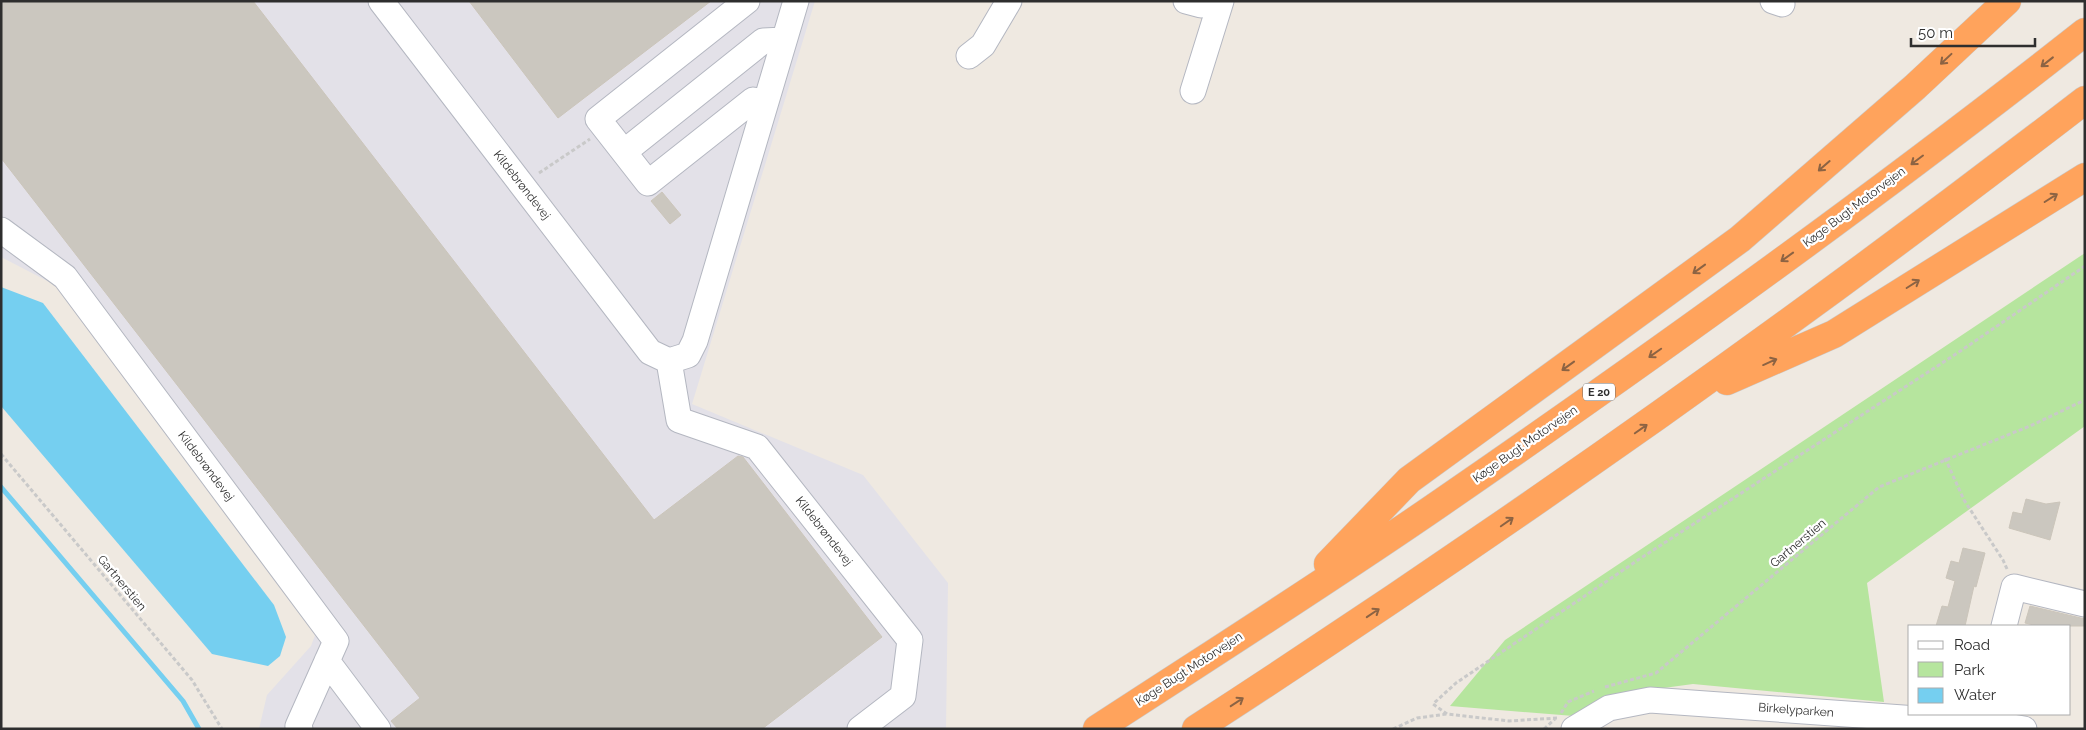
<svg xmlns="http://www.w3.org/2000/svg" width="2086" height="730" font-family="Raleway,sans-serif">
	<style>
		.industrial { fill: #e3e1e8 }
		.green { fill: #b6e59e }
		.water { fill: #75cff0 }
		.lines { fill: none; stroke-linecap: round; stroke-linejoin: round }
		.stream { stroke: #75cff0; stroke-width: 5 }
		.building { fill: #cbc7bf; stroke: #cbc5ba }
		.minor-casing { stroke: #b4b7c1; stroke-width: 27 }
		.highway-casing { stroke: #c9c9c9; stroke-width: 29 }
		.path { stroke: #c9c9c9; stroke-width: 3; stroke-dasharray: 4 2.5; stroke-linecap: butt }
		.minor { stroke: #fff; stroke-width: 25 }
		.highway { stroke: #ffa35c; stroke-width: 28 }
		.oneway { stroke: #8c6343 }
		.labels { text-anchor: middle; stroke-width: 4.5; stroke-linejoin: round; paint-order: stroke }
		.shield { fill: #fff; stroke: #6d6d6d; stroke-width: 1 }
		.shield-label { font-size: 11px; font-weight: bold; fill: #2e2e2e }
		.street-label { font-size: 12px; fill: #2e2e2e; stroke: #fff }
	</style>
	<rect width="100%" height="100%" fill="#efe9e1"/>
	<path class="industrial" d="M1,1H815L692,404L863,475L948,583L946,729H259L267,695L311,646L317,630L57,286L1,257Z"/>
	<path class="green" d="M2085,253V426L1867,583L1884,702L1693,684L1619,694L1574,716L1450,706L1505,640Z"/>
	<path class="water" d="M1,287L43,303L274,605L286,637L280,656L268,666L212,654L1,406Z"/>
	<g class="lines">
		<path class="stream" d="M1,487L183,701L199,729"/>
	</g>
	<path class="building" d="M1,1H253L654,520L738,456L743,457L882,637L762,729H398L391,721L420,698L1,158Z
		M469,1H711L558,118Z
		M662,192L681,215L670,224L651,201Z
		M2026,499L2046,504L2060,502L2050,540L2009,528L2013,512L2022,514Z
		M1963,548L1985,553L1976,587L1974,586L1965,626H1936L1942,606L1948,607L1955,581L1946,578L1951,561L1959,563Z
		M2030,606L2085,619V626H2038L2025,623Z"/>
	<g class="lines">
		<g class="minor-casing">
			<path id="minor" d="M381,1L650,352L669,361L688,355L695,341L796,1
				M747,1L598,119L648,183L753,100L766,102
				M1186,1L1201,5L1202,1
				M1773,1L1782,4
				M969,56L983,45L1009,1
				M1193,91L1221,1
				M624,152L763,41L784,40
				M1,230L65,277L336,641L298,726L300,729
				M669,361L679,420L757,447L910,640L903,696L860,729
				M2004,626L2014,587L2085,604
				M327,661L378,729
				M1574,729L1609,708L1650,700L2001,725L2024,729"/>
		</g>
		<g class="highway-casing">
			<path id="highway" d="M1727,381L1834,334L2085,177
				M1328,564L1409,480L1740,239L1915,87L2007,1
				M1097,729C1212,654 1329,580 1442,502C1661,351 1877,196 2085,32
				M1196,729C1501,531 1797,322 2085,100"/>
		</g>
		<path class="path" d="M539,173L590,139
			M1,454L192,680L222,729
			M1945,458L1964,500L2003,560L2007,569
			M1605,687L1656,673L1879,487L2030,426L2085,400
			M1561,713L1568,702L1594,691
			M1557,718L1509,721L1447,714L1433,704L1456,683L1641,558L1959,352L2085,266
			M1393,729L1417,718L1447,714
			M1544,729L1555,719"/>
		<use href="#minor" class="minor"/>
		<use href="#highway" class="highway"/>
	</g>
	<defs><path id="oneway-shaft" d="M-6 0H5M1.5-3L5.5 0L1.5 3" fill="none" stroke-width="1.6" stroke-linecap="round" stroke-linejoin="round" transform="scale(1.25)"/></defs>
	<g class="oneway">
		<use href="#oneway-shaft" transform="translate(1946 59) rotate(137)"/>
		<use href="#oneway-shaft" transform="translate(2047 62) rotate(142)"/>
		<use href="#oneway-shaft" transform="translate(1917 160) rotate(143)"/>
		<use href="#oneway-shaft" transform="translate(1824 166) rotate(139)"/>
		<use href="#oneway-shaft" transform="translate(2051 198) rotate(-32)"/>
		<use href="#oneway-shaft" transform="translate(1787 257) rotate(144)"/>
		<use href="#oneway-shaft" transform="translate(1699 269) rotate(144)"/>
		<use href="#oneway-shaft" transform="translate(1913 284) rotate(-32)"/>
		<use href="#oneway-shaft" transform="translate(1655 353) rotate(145)"/>
		<use href="#oneway-shaft" transform="translate(1770 362) rotate(-24)"/>
		<use href="#oneway-shaft" transform="translate(1568 366) rotate(144)"/>
		<use href="#oneway-shaft" transform="translate(1641 429) rotate(-35)"/>
		<use href="#oneway-shaft" transform="translate(1507 522) rotate(-35)"/>
		<use href="#oneway-shaft" transform="translate(1373 613) rotate(-34)"/>
		<use href="#oneway-shaft" transform="translate(1237 702) rotate(-33)"/>
	</g>
	<g class="labels">
		<rect class="shield" x="1583" y="383.5" width="32" height="17" rx="4"/>
		<g class="shield-label">
			<text x="1599" y="396">E 20</text>
		</g>
		<g class="street-label">
			<text transform="translate(522 185) rotate(52)" y="4">Kildebrøndevej</text>
			<text transform="translate(1854 207) rotate(-37)" y="4">Køge Bugt Motorvejen</text>
			<text transform="translate(1525 444) rotate(-35)" y="4">Køge Bugt Motorvejen</text>
			<text transform="translate(206 466) rotate(53)" y="4">Kildebrøndevej</text>
			<text transform="translate(824 531) rotate(52)" y="4">Kildebrøndevej</text>
			<text transform="translate(1798 543) rotate(-40)" y="4">Gartnerstien</text>
			<text transform="translate(122 583) rotate(50)" y="4">Gartnerstien</text>
			<text transform="translate(1189 669) rotate(-33)" y="4">Køge Bugt Motorvejen</text>
			<text transform="translate(1796 710) rotate(4)" y="4">Birkelyparken</text>
		</g>
	</g>
	<rect width="2086" height="730" fill="none" stroke="#2e2e2e" stroke-width="5"/>
	<rect x="1908" y="625" width="162" height="90" fill="#ffffff" stroke="#ababab"/>
	<rect x="1918" y="641" width="25" height="8" fill="#ffffff" stroke="#ababab"/>
	<text x="1954" y="650" font-size="15" fill="#2e2e2e">Road</text>
	<rect x="1918" y="662" width="25" height="15" fill="#b6e59e" stroke="#ababab"/>
	<text x="1954" y="675" font-size="15" fill="#2e2e2e">Park</text>
	<rect x="1918" y="688" width="25" height="15" fill="#75cff0" stroke="#ababab"/>
	<text x="1954" y="700" font-size="15" fill="#2e2e2e">Water</text>
	<path d="M1911 38v8h124v-8" fill="none" stroke="#2e2e2e" stroke-width="2.5"/>
	<text x="1918" y="38" font-size="15" fill="#2e2e2e" stroke="#ffffff" stroke-width="4" paint-order="stroke">50 m</text>
</svg>
